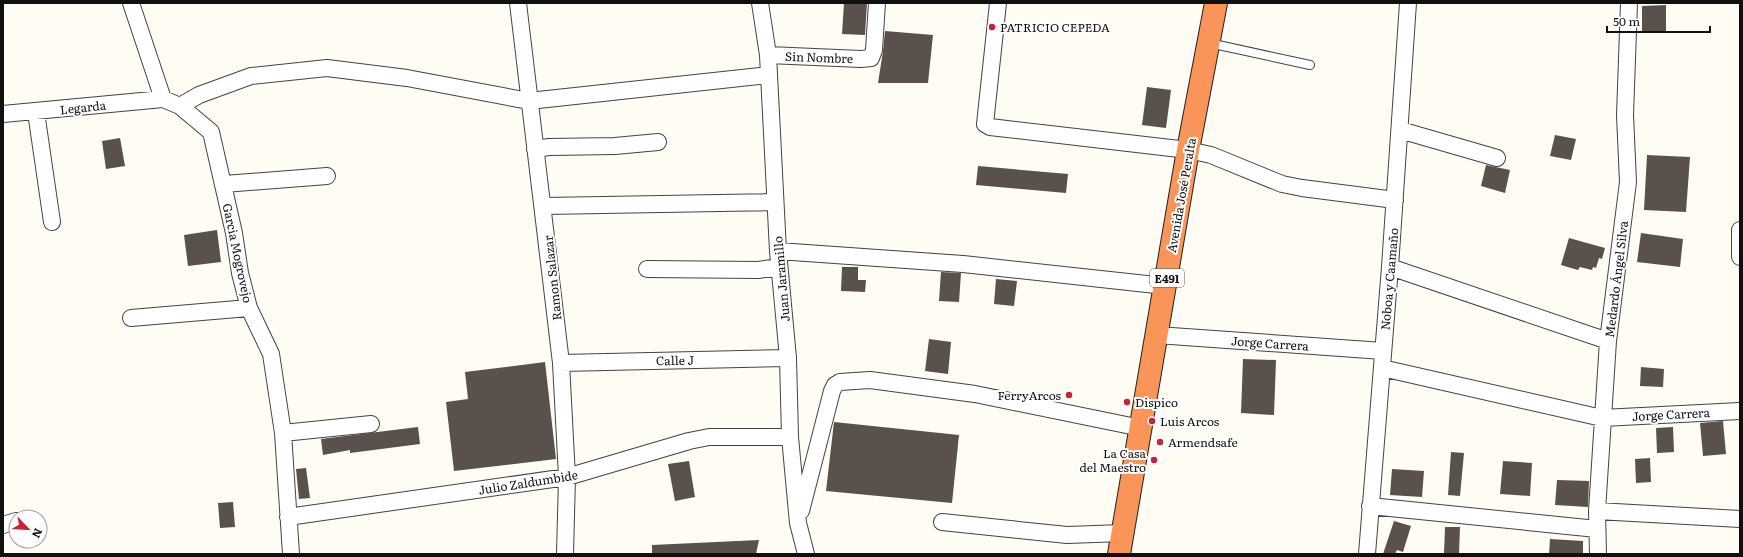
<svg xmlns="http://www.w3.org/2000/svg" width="1743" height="557" viewBox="0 0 1743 557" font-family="Literata,serif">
	<rect width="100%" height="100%" fill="#fffcf4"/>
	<path fill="#5a504c" d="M844,3H867L865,35L842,34Z
		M1666,5V33H1642V6Z
		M885,31L933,35L928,83H878L883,51Z
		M1147,87L1171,90L1166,128L1142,125Z
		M1555,135L1576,139L1571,160L1550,156Z
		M120,138L125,166L106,169L102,141Z
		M1647,155L1690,157L1686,212L1644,210Z
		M1486,165L1510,170L1505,193L1481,186Z
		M978,166L1068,174L1066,193L976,185Z
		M217,230L221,262L188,266L184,235Z
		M1641,233L1683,239L1680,267L1637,262Z
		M1569,238L1605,248L1602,259L1599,258L1596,268L1593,267L1592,270L1580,267L1578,270L1561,265Z
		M842,267H858V280H866L865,292L841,291Z
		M941,272L961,273L959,302L939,301Z
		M996,279L1017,281L1014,306L994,304Z
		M929,339L951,342L948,374L925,371Z
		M1243,359L1276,360L1274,415L1241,413Z
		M545,362L556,459L454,471L446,402L468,399L465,372Z
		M1641,367L1664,369L1663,387L1640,386Z
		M1723,421L1726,454L1703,456L1700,423Z
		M834,422L959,435L952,503L826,491Z
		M418,427L420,444L350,453V450L323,455L321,439Z
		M1673,427L1674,452L1657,453L1656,428Z
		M1451,452L1464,453L1460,496L1448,495Z
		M1650,458L1651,482L1636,483L1635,459Z
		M689,461L695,497L675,501L668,464Z
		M1503,461L1532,463L1530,496L1500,494Z
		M306,468L310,498L299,499L296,469Z
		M1392,469L1424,471L1422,497L1390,495Z
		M1557,480L1589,481L1588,507L1555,505Z
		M233,502L235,527L220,528L218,503Z
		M1394,521L1411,526L1403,552L1397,550L1395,554H1383Z
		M1445,527H1460L1459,554H1444Z
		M1550,539L1583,541V554H1549Z
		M759,540L756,554H652V545Z"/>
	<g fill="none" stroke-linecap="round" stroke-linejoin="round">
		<defs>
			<path id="lane" d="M1209,43L1310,65"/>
			<path id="street" d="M131,3L163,99
				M518,3L561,363L567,477L565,554
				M760,3L768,55L778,251L788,358L790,437L798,523L806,554
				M998,3L985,124L990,127L1188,150L1211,155L1282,184L1302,188L1395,200
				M768,55L861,59L871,58L874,50L877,3
				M180,106L199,95L251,76L327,68L407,78L529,101L768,75
				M36,112L52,222
				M3,114L163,99L180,106L211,132L234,233L240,273L249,308L271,354L283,433L291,554
				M1400,130L1497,158
				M535,149L549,147L615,146L658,142
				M224,184L327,176
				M544,206L775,202
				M1740,230V257
				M778,251L963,264L1165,286
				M1390,267L1608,341
				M647,269L758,270L779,267
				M131,318L249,308
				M1157,335L1383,351
				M561,363L788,358
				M1382,368L1602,418L1740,411
				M283,433L371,424
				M1370,506L1597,529
				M801,511L832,391L835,385L840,382L870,380L975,394L1141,428
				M1597,511L1740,519
				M288,517L567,477L689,441L709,437H790
				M942,522L1067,535L1123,533
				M3,525L16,521
				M1367,554L1390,267L1408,3
				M1598,554L1597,511L1608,341L1628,182L1625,115L1629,3"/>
			<path id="highway" d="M1119,554L1188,150L1216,3"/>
		</defs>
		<use href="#lane" stroke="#434343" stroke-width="10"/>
		<use href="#street" stroke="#434343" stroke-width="18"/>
		<use href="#highway" stroke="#212121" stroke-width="24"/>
		<use href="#lane" stroke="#fff" stroke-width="8"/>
		<use href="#street" stroke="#fff" stroke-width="16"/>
		<use href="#highway" stroke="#f99558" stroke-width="22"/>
	</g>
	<g fill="#c72237" stroke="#fff" stroke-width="1.5">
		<circle cx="992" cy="27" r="4"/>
		<circle cx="1069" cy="395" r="4"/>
		<circle cx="1127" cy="402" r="4"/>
		<circle cx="1152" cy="421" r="4"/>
		<circle cx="1160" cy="442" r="4"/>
		<circle cx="1154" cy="460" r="4"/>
	</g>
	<g text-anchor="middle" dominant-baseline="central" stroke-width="4" stroke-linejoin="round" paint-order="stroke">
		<rect fill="#fff" stroke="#585858" stroke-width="1" x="1150" y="269" width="34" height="18" rx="3"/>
		<g font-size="11" font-weight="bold" fill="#101010">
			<text x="1167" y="278">E491</text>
		</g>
		<g font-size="12" fill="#101010" stroke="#fff" text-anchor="start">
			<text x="1000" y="27">PATRICIO CEPEDA</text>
			<text x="1061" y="395" text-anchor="end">FerryArcos</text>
			<text x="1135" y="402">Dispico</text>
			<text x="1160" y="421">Luis Arcos</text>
			<text x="1168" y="442">Armendsafe</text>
			<text x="1146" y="453" text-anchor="end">La Casa<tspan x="1146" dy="14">del Maestro</tspan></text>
		</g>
		<g font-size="12" fill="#101010" stroke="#fff">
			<text transform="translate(819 57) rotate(2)">Sin Nombre</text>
			<text transform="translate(83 107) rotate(-6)">Legarda</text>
			<text transform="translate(1181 195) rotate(-80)">Avenida José Peralta</text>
			<text transform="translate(238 253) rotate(78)">Garcia Mogrovejo</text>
			<text transform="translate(552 278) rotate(-96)">Ramon Salazar</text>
			<text transform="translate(781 279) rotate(-95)">Juan Jaramillo</text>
			<text transform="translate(1389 279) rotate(-85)">Noboa y Caamaño</text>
			<text transform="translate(1616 279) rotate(-83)">Medardo Ángel Silva</text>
			<text transform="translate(1270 343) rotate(4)">Jorge Carrera</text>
			<text transform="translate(675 360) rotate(-1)">Calle J</text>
			<text transform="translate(1671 414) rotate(-3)">Jorge Carrera</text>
			<text transform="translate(528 482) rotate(-9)">Julio Zaldumbide</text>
		</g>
	</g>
	<rect width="1743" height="557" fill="none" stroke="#101010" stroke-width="8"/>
	<g transform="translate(28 529) rotate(115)"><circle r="19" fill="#ffffff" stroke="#9f9f9f"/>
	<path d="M0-3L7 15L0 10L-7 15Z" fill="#c72237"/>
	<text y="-6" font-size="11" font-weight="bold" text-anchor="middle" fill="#101010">N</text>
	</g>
	<path d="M1607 26v6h103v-6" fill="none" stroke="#101010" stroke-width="2"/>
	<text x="1613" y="26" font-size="12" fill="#101010" stroke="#ffffff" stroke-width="3" paint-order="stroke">50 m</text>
</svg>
